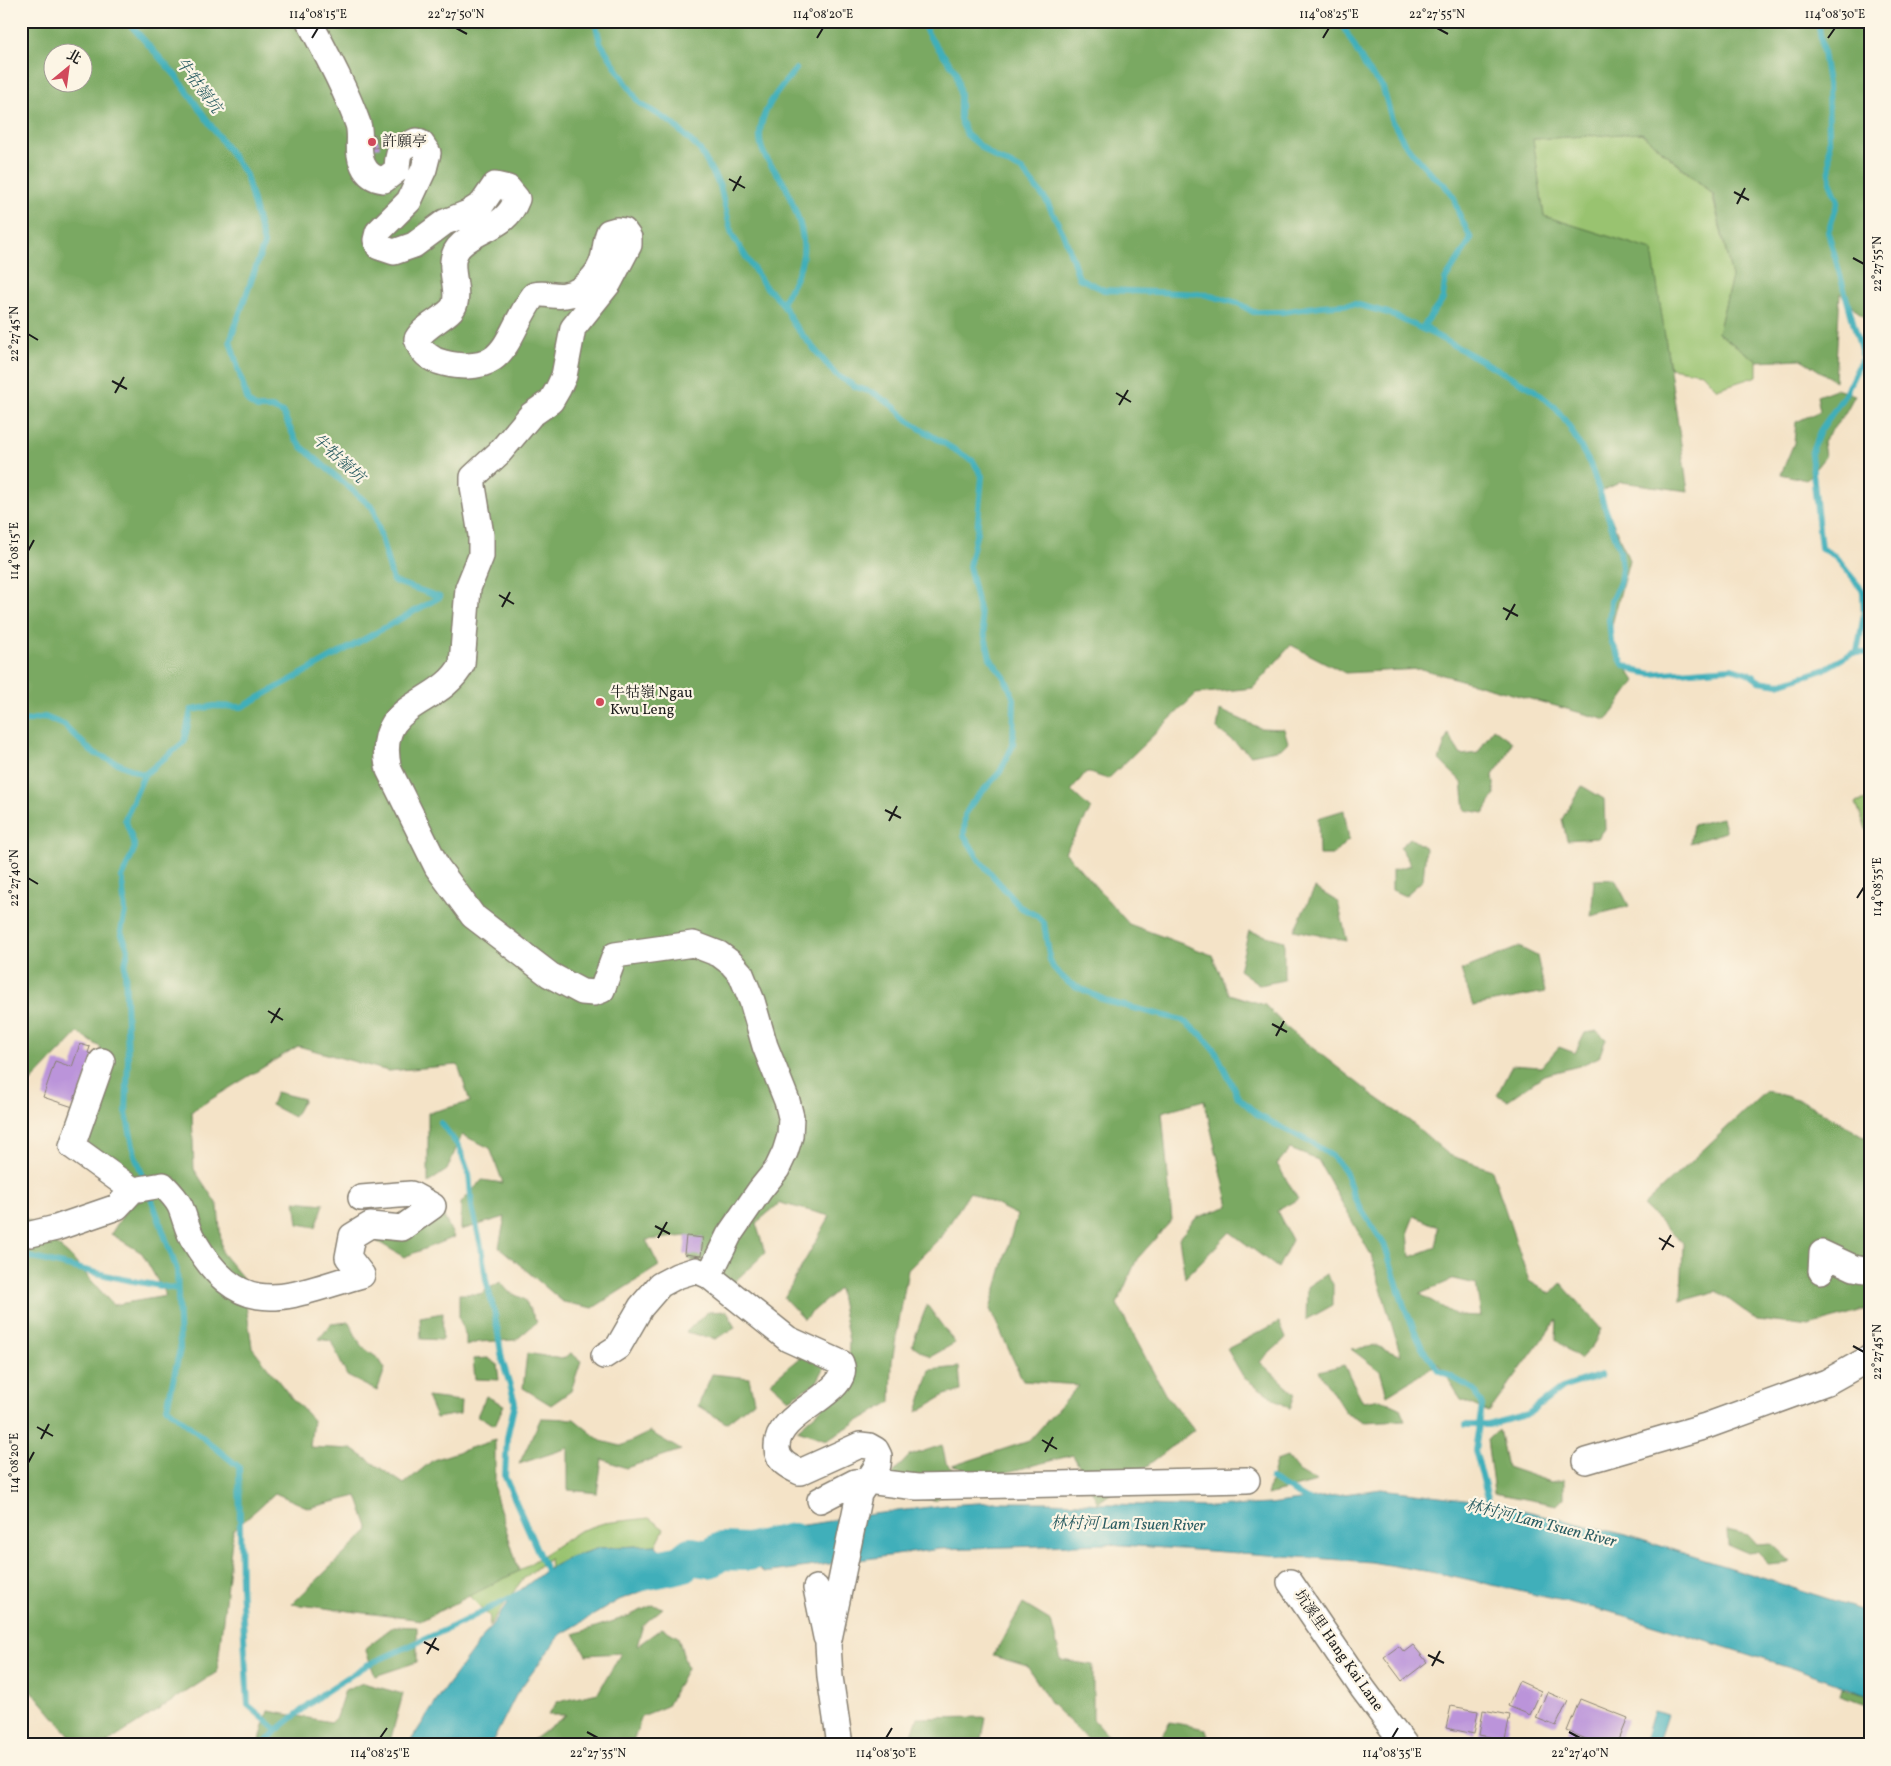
<svg xmlns="http://www.w3.org/2000/svg" width="1891" height="1766" viewBox="0 0 1891 1766" font-family="Vollkorn,'Noto Serif TC',serif">
	<rect width="100%" height="100%" fill="#fcf5e5"/>
	<filter id="ink" filterUnits="userSpaceOnUse"><feTurbulence type="fractalNoise" baseFrequency=".02" numOctaves="2"/><feDisplacementMap in="SourceGraphic" scale="10" xChannelSelector="R" yChannelSelector="G"/><feConvolveMatrix kernelMatrix="1 2 1 2 8 2 1 2 1" color-interpolation-filters="sRGB"/></filter>
	<filter id="wash" filterUnits="userSpaceOnUse"><feTurbulence type="fractalNoise" baseFrequency=".0096" numOctaves="4" result="noise"/><feDisplacementMap in="SourceGraphic" scale="20" xChannelSelector="R" yChannelSelector="G"/><feGaussianBlur stdDeviation="1.12" result="paint"/><feColorMatrix in="noise" values="0 0 0 0 0 0 0 0 0 0 0 0 0 0 0 0 0 1.4 0 .05"/><feComposite in="paint" operator="in"/></filter>
	<g filter="url(#wash)">
		<rect width="100%" height="100%" fill="#f4e3c7"/>
		<path fill="#99c370" stroke="#5a7046" d="M1641,133L1712,194L1732,277L1718,333L1757,361V376L1717,389L1702,373L1670,368L1651,250L1544,216L1533,139Z
			M1870,799V839L1856,803Z
			M649,1518L664,1529L656,1545L599,1548L568,1558L550,1568L549,1558L522,1580L489,1626L490,1617L468,1595L519,1571L579,1531L604,1523Z"/>
		<path fill="#7aa962" stroke="#4b623f" fill-rule="evenodd" d="M21,21H1870V316H1862L1840,293L1835,381L1801,359L1757,361L1718,333L1732,277L1713,194L1642,133L1533,139L1544,216L1652,250L1688,491L1621,482L1600,492L1629,560L1608,640L1635,681L1607,720L1421,669L1345,673L1291,645L1253,688L1196,694L1108,779L1086,772L1071,791L1091,809L1065,852L1129,924L1212,955L1229,994L1265,1005L1287,1028L1373,1095L1411,1122L1449,1155L1492,1170L1529,1281L1551,1294L1561,1283L1601,1329L1593,1345L1580,1359L1556,1340L1557,1319L1489,1412L1461,1400L1439,1363L1387,1395L1380,1371L1351,1349L1377,1346L1401,1356L1371,1255L1318,1160L1290,1149L1277,1164L1298,1199L1277,1211L1292,1240L1278,1268L1230,1232L1185,1278L1179,1238L1196,1218L1229,1206L1204,1100L1162,1112L1172,1220L1137,1259L1117,1304L1165,1394L1194,1430L1098,1503L1073,1455L992,1476L952,1466L1029,1441L1079,1385L1023,1381L990,1309L1017,1215L970,1192L940,1238L908,1270L892,1361L891,1402L826,1440L797,1430L847,1386L849,1341L839,1289L804,1319L784,1298L830,1216L780,1203L756,1223L765,1253L732,1284L689,1259L687,1236L646,1240L659,1266L593,1308L563,1302L499,1247L505,1217L461,1230V1203L482,1180L503,1183L490,1148L462,1135L447,1170L428,1183V1113L470,1102L458,1065L388,1071L298,1046L192,1111L194,1169L218,1206L222,1253L242,1277L252,1347L290,1396L313,1420L310,1447L352,1449L404,1484L433,1460L495,1440V1493L519,1571L422,1620L292,1604L369,1530L357,1496L309,1508L275,1493L233,1531L217,1672L104,1745H78L21,1678V1214L69,1255L113,1305L166,1296L142,1253L111,1234L128,1207L88,1144L107,1076L100,1047L78,1033L29,1084L21,1089ZM52,52H82V82H52ZM1414,1216L1438,1227L1436,1247L1410,1257L1408,1231ZM1454,1279L1476,1284L1481,1316L1456,1315L1420,1294Z
			M1836,389L1855,395L1844,415L1823,441L1825,457L1806,480L1781,474L1794,443L1796,422L1820,411L1817,396Z
			M1220,710L1260,728L1284,729L1288,742L1281,749L1251,755L1217,729Z
			M1493,728L1512,742L1506,757L1493,775L1495,794L1484,813L1465,810L1462,782L1439,760L1448,734L1461,755L1478,753Z
			M1582,786L1604,799L1605,829L1598,838L1567,840L1562,819Z
			M1344,810L1349,839L1333,855H1319L1318,818Z
			M1722,818L1726,832L1690,843L1693,825Z
			M1410,838L1426,848L1423,880L1405,896L1392,890V870L1411,865L1400,847Z
			M1615,879L1629,906L1591,916L1594,880Z
			M1315,888L1338,902L1347,941L1294,930Z
			M1249,931L1284,941V980L1260,985L1239,970Z
			M1519,947L1537,956L1545,992L1473,1006L1461,970Z
			M1597,1031L1606,1039L1599,1057L1579,1066L1544,1075L1508,1100L1497,1095L1512,1065L1541,1067L1559,1047L1575,1053L1585,1033Z
			M1766,1091L1801,1100L1870,1140V1198L1865,1201L1870,1250V1309L1810,1326L1757,1320L1717,1291L1681,1301L1683,1243L1643,1206Z
			M276,1092L304,1099L294,1117L271,1105Z
			M295,1201L324,1204L316,1227L298,1224Z
			M402,1212L443,1215L454,1237L404,1257L373,1239Z
			M1326,1274L1333,1284V1305L1306,1320L1307,1287Z
			M500,1282L509,1292L524,1299L537,1322L516,1340L478,1342L466,1346V1336L459,1318V1294H480Z
			M927,1305L955,1343L930,1357L912,1345Z
			M727,1311L735,1328L715,1339L686,1332L707,1312Z
			M443,1313L442,1340L421,1339L420,1317Z
			M349,1322L361,1346L379,1359L385,1369L377,1391L347,1376L331,1341L319,1339L331,1324Z
			M1279,1322L1286,1338L1260,1362L1295,1394L1290,1409L1244,1378L1227,1349Z
			M834,1349L817,1382L789,1399L770,1382L804,1354Z
			M527,1353L562,1359L571,1353L581,1361L571,1391L551,1405L523,1388Z
			M488,1358L497,1364L499,1380L475,1379L473,1359Z
			M1344,1365L1363,1402L1380,1399L1400,1408L1405,1420L1364,1422L1345,1412L1319,1371Z
			M959,1367L961,1391L945,1395L917,1412L930,1370Z
			M712,1374L749,1378L754,1401L726,1423L698,1406Z
			M486,1396L504,1405L495,1425L477,1416Z
			M427,1397L461,1401L460,1414L436,1418Z
			M541,1418L574,1419L601,1441L621,1446L650,1432L681,1450L626,1468L602,1459L597,1493L568,1490V1448L519,1464Z
			M1499,1429L1507,1467L1551,1482L1564,1480V1498L1557,1505L1494,1493L1487,1440Z
			M942,1445L946,1463L960,1477L936,1500L874,1494L909,1456Z
			M1287,1457L1298,1471L1317,1482L1267,1495L1276,1461Z
			M1727,1530L1748,1535L1757,1545L1772,1544L1791,1562L1768,1564L1757,1553L1749,1554L1728,1545Z
			M1023,1604L1051,1621L1061,1660L1093,1665V1719L1116,1745H1094L1051,1704L1027,1666L993,1656Z
			M653,1605L663,1608L643,1625L637,1646L662,1628L678,1637L687,1668L667,1706L642,1716L632,1745H526L566,1715H548L557,1702L598,1693L621,1653L586,1655L574,1634L626,1617Z
			M394,1626L417,1627V1662L375,1676L365,1648Z
			M363,1683L403,1694L389,1745H263L260,1740L268,1711L331,1722L336,1717L345,1690Z
			M1842,1688L1870,1696V1706L1840,1696Z
			M986,1717L981,1745H908L918,1718Z
			M1170,1722L1206,1729L1210,1745H1156Z"/>
		<path fill="#3fafba" stroke="#2e666b" d="M1381,1489L1489,1502L1626,1535L1870,1612V1696L1792,1668L1615,1613L1453,1576L1371,1562L1107,1544L940,1549L763,1573L743,1552L749,1534L873,1514L946,1505L994,1502H1046L1211,1507L1270,1504Z
			M656,1545L670,1567L656,1586L619,1600L560,1635L517,1693L491,1745H408L445,1688L514,1595L546,1570L568,1558L599,1548Z
			M1653,1711L1668,1715L1658,1745H1643Z"/>
		<g fill="none" stroke-linecap="round" stroke-linejoin="round">
			<path stroke="#3fafba" stroke-width="6" d="M127,21L176,76L246,175L264,244L230,341L248,402L257,408H272L283,413L295,439L302,447L373,508L393,581L440,597L242,707L214,706L191,710L184,742L144,775L125,819L135,847L122,878L125,911L121,932L128,949L125,967L128,1059L126,1113L135,1155L145,1182
				M595,21L600,42L639,103L672,123L700,150L720,186L732,235L764,285L782,303L795,326L835,374L856,387L874,393L893,406L911,423L973,461L982,476L977,532L969,566L990,658L1005,678L1014,699L1013,745L1000,772L972,803L965,815L964,835L980,861L1020,907L1037,916L1044,923L1050,961L1054,969L1069,983L1109,1002L1182,1020L1202,1035L1216,1052L1238,1097L1259,1116L1312,1143L1332,1156L1345,1171L1355,1199L1385,1246L1404,1306L1422,1348L1439,1370L1475,1390L1482,1406L1475,1450L1491,1509
				M921,21L931,39L956,71L960,94V119L967,135L994,157L1022,170L1046,200L1064,235L1079,278L1104,290L1203,294L1238,303L1253,312H1282L1321,306L1355,304L1388,313L1435,335L1533,389L1555,407L1569,426L1590,464L1620,551L1622,568L1620,582L1611,601L1609,620L1611,641L1623,664L1636,671L1652,674L1732,668L1748,673L1759,681L1779,684L1823,670L1852,653H1870
				M1340,21L1367,69L1383,88L1392,120L1405,144L1432,175L1444,184L1454,198L1459,214L1471,239L1445,280L1443,299L1424,325L1432,332
				M1818,21L1828,84L1830,182L1838,201L1828,232L1863,357L1844,396L1820,431L1811,454L1821,548L1835,556L1863,591L1864,614L1857,652
				M782,303C803,269 811,249 795,210C792,202 789,193 785,185C776,169 759,156 760,135C760,110 781,87 796,69
				M21,725L25,721L45,717L64,725L92,752L144,775
				M441,1123L459,1147L469,1174L472,1207L481,1246L486,1280L495,1315L502,1359L515,1402L507,1438L505,1477L546,1570L551,1574
				M149,1192L177,1270L180,1349L167,1408L239,1467L241,1585L248,1705L277,1730L322,1694L367,1665L454,1626L520,1593
				M21,1255L122,1279L177,1289
				M1466,1425H1488L1528,1414L1562,1388L1601,1375
				M1271,1479L1314,1503
				M263,1745L277,1730"/>
			<path stroke="#3fafba" stroke-width="38" d="M619,1577L681,1564L691,1556L709,1559L721,1551L748,1552L793,1542"/>
		</g>
		<g id="blocks">
			<path fill="#bb94da" d="M376,134L380,147L368,149L365,137Z
				M80,1044L90,1047L88,1053L94,1055L76,1108L43,1097L55,1061L72,1067Z
				M686,1236L703,1238L701,1256L684,1254Z
				M1413,1645L1427,1662L1402,1681L1384,1657L1399,1646L1404,1652Z
				M1519,1681L1541,1691L1530,1715L1508,1706Z
				M1547,1692L1568,1701L1556,1726L1536,1718Z
				M1580,1699L1628,1718L1617,1745H1600L1567,1731Z
				M1451,1706L1478,1711L1474,1734L1446,1728Z
				M1483,1710L1510,1715L1505,1740L1479,1735Z"/>
		</g>
	</g>
	<g filter="url(#ink)">
		<use href="#blocks" fill-opacity="0" stroke="#888072" stroke-width="1"/>
		<g fill="none" stroke-linecap="round" stroke-linejoin="round">
			<defs>
				<path id="minor" d="M309,21C327,55 345,88 358,124C362,137 356,151 363,165C367,174 374,179 384,180L397,170C398,152 398,148 416,141L421,143L428,153L424,169L409,201L378,232L376,240L379,247L394,252L414,245L445,222L468,213L482,204L495,185L508,188L517,199C506,228 483,226 462,244C443,260 460,285 455,303C452,316 426,323 417,339C421,353 431,360 444,363C509,378 505,334 534,295C545,292 554,297 565,295C582,293 599,275 603,259C606,249 605,241 609,232L616,230L624,231L629,238V245L609,283L573,328L564,376L558,389L551,401L531,415L499,453L473,477V486L481,535V556L468,588L462,664C440,708 372,700 389,770L437,867L473,916L550,975L582,992L594,993L602,990L615,955L693,944L719,954L731,963L741,974L752,1001L765,1046L787,1101L791,1117L790,1136L785,1152L777,1169L760,1190L729,1235L709,1276
					M102,1061L72,1146L133,1190
					M31,1234L56,1228L117,1207L133,1190L163,1185C169,1191 176,1198 180,1206C185,1217 187,1231 194,1241C243,1324 287,1296 362,1275L348,1257L352,1236L370,1225L402,1228L433,1206L411,1194L361,1198
					M1821,1271L1822,1253L1854,1268L1870,1271
					M604,1356L618,1347L641,1307L660,1285L677,1276L696,1270L709,1276L788,1339L841,1363C854,1394 775,1411 777,1448C777,1461 789,1467 800,1472L860,1445L869,1446L876,1450L879,1456L878,1465L859,1494L828,1644L830,1677L840,1745
					M1586,1461L1706,1426L1827,1382L1870,1358
					M820,1500L855,1482L867,1481L917,1487L1247,1480
					M1290,1582L1363,1689L1405,1745
					M816,1588L826,1637"/>
			</defs>
			<use href="#minor" stroke="#888072" stroke-width="28"/>
			<use href="#minor" stroke="#fff" stroke-width="25"/>
		</g>
	</g>
	<path fill="none" stroke="#1c1c1c" stroke-width="2" d="M456,28L467,34M1437,28L1448,34M312,38L318,28M817,38L823,28M1323,38L1329,28M1828,38L1835,28M729,179L745,188M733,191L741,176M1734,192L1749,200M1737,204L1745,188M1853,258L1864,264M28,334L38,340M112,381L127,389M115,393L124,377M1116,393L1131,402M1119,405L1128,390M28,551L34,540M499,595L514,604M502,607L510,592M1503,608L1518,616M1506,620L1515,604M885,810L901,818M889,821L897,806M28,878L38,884M1857,898L1864,887M268,1011L283,1020M271,1023L280,1008M1272,1024L1287,1032M1276,1036L1284,1021M655,1226L670,1234M658,1238L667,1222M1659,1238L1674,1247M1662,1250L1671,1235M1853,1346L1864,1352M37,1427L53,1436M41,1439L49,1424M1042,1440L1057,1449M1045,1452L1053,1437M28,1463L34,1452M424,1642L439,1650M427,1654L436,1638M1428,1655L1444,1663M1432,1666L1440,1651M587,1732L598,1738M1569,1732L1580,1738M380,1738L387,1728M886,1738L892,1728M1392,1738L1398,1728"/>
	<g fill="#d1495b" stroke="#fcf5e5" stroke-width="2">
		<circle cx="372" cy="142" r="5"/>
		<circle cx="600" cy="702" r="5"/>
	</g>
	<g text-anchor="middle" dominant-baseline="central" stroke-width="4.5" stroke-linejoin="round" paint-order="stroke">
		<g font-size="15" fill="#1c1c1c" stroke="#fcf5e5" text-anchor="start">
			<text x="382" y="142">許願亭</text>
			<text x="610" y="693">牛牯嶺 Ngau<tspan x="610" dy="17">Kwu Leng</tspan></text>
		</g>
		<g font-size="15" fill="#1c1c1c" stroke="#fcf5e5">
			<text transform="translate(1338 1651) rotate(55)">坑溪里 Hang Kai Lane</text>
		</g>
		<g font-size="16" font-style="italic" fill="#2c5e63" stroke="#fcf5e5">
			<text transform="translate(198 86) rotate(53)">牛牯嶺坑</text>
			<text transform="translate(338 459) rotate(42)">牛牯嶺坑</text>
			<text transform="translate(1541 1524) rotate(14)">林村河 Lam Tsuen River</text>
			<text transform="translate(1128 1525) rotate(1)">林村河 Lam Tsuen River</text>
		</g>
	</g>
	<rect width="1891" height="1766" fill="none" stroke="#fcf5e5" stroke-width="55"/>
	<g transform="translate(68 68) rotate(29)"><circle r="24" fill="#fcf5e5" stroke="#a29e95"/>
	<path d="M0-4L9 19L0 12L-9 19Z" fill="#d1495b"/>
	<text y="-8" font-size="14" font-weight="bold" text-anchor="middle" fill="#1c1c1c">北</text>
	</g>
	<rect x="28" y="28" width="1836" height="1710" fill="none" stroke="#1c1c1c" stroke-width="2"/>
	<g font-size="12" text-anchor="middle" fill="#1c1c1c">
		<text x="318" y="18">114°08'15"E</text>
		<text x="456" y="18">22°27'50"N</text>
		<text x="823" y="18">114°08'20"E</text>
		<text x="1329" y="18">114°08'25"E</text>
		<text x="1437" y="18">22°27'55"N</text>
		<text x="1835" y="18">114°08'30"E</text>
		<text transform="translate(1877 264) rotate(-90)" y="4">22°27'55"N</text>
		<text transform="translate(14 334) rotate(-90)" y="4">22°27'45"N</text>
		<text transform="translate(14 551) rotate(-90)" y="4">114°08'15"E</text>
		<text transform="translate(14 878) rotate(-90)" y="4">22°27'40"N</text>
		<text transform="translate(1877 887) rotate(-90)" y="4">114°08'35"E</text>
		<text transform="translate(1877 1352) rotate(-90)" y="4">22°27'45"N</text>
		<text transform="translate(14 1463) rotate(-90)" y="4">114°08'20"E</text>
		<text x="380" y="1757">114°08'25"E</text>
		<text x="598" y="1757">22°27'35"N</text>
		<text x="886" y="1757">114°08'30"E</text>
		<text x="1392" y="1757">114°08'35"E</text>
		<text x="1580" y="1757">22°27'40"N</text>
	</g>
</svg>
